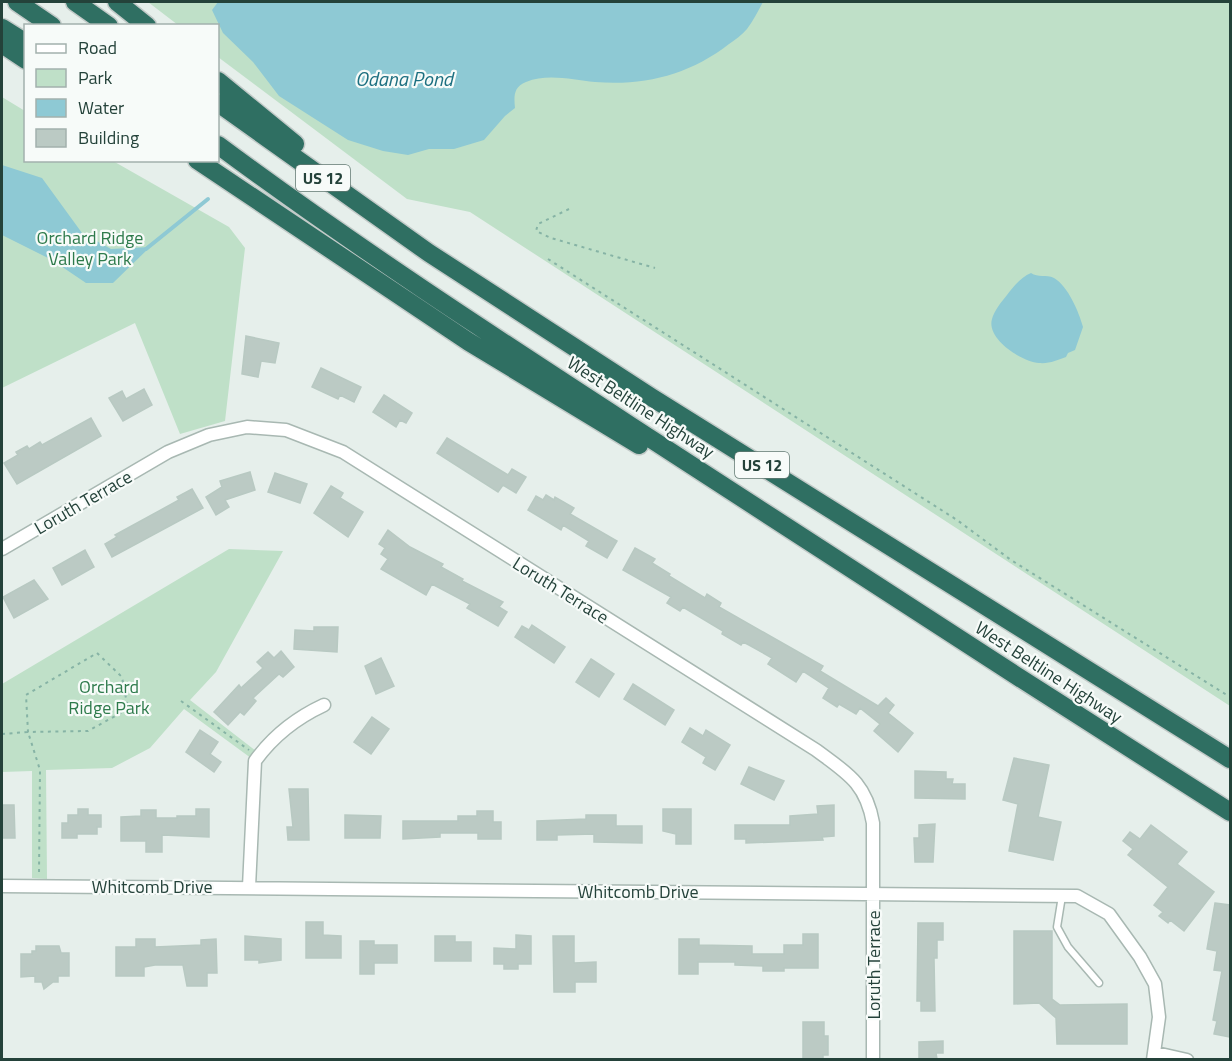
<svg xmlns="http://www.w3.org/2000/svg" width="1232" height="1061" viewBox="0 0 1232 1061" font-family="'Titillium Web',sans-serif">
	<rect width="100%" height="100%" fill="#e6efeb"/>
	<path fill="#bfe0c8" d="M148,2H1230V706L470,212L407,199L218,57V26L178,25Z
		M2,97L25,111L26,160L113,161L229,227L245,248L225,421L180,434L135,323L2,388Z
		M229,549L283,551L216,672L190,700L260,754L255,761L184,709L150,748L112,768L46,770L47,879L32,878V771L2,772V684Z"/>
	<path fill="#8ec9d4" d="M218,2H763C758,11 753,21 747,29C742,35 735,40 729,44C689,75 645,86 595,82C573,80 548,73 526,82C513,87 514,97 515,108L505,116L484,140L454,149H429L408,155L383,151L348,140L279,96L253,62L223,33L212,10Z
		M2,165L42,178L82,233L111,249L150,247L113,283H86L52,260L2,235Z
		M1031,273C1038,278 1046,274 1054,278C1068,286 1079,312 1083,327L1075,350L1068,353L1066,357C1058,360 1049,364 1039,363C1022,362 986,339 992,319C994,311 1002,301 1007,295C1014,286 1021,277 1031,273Z"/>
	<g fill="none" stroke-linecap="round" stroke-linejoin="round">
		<path stroke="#8ec9d4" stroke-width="4" d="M146,249L208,199"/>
	</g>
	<path fill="#bbcac4" stroke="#b8c9c2" stroke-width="1.5" d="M246,336L279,343L275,363L261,361L258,377L242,374Z
		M321,368L361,387L354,402L340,395L338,399L312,387Z
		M144,389L152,405L123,421L109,398L122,391L126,399Z
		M384,395L412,413L406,423L400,420L396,427L373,412Z
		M91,418L101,436L17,484L4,463L18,455L16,452L27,446L29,449L40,442L42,445Z
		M447,438L508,475L512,469L526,477L516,493L503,485L498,492L437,453Z
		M250,472L255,490L225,500L229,507L216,515L206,497L222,487L220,481Z
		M275,473L307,484L300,503L268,492Z
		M331,486L343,493L340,498L363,512L348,537L314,513Z
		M192,489L203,508L112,557L105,544L117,537L115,535L179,500L177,497Z
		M546,495L554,500L555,497L574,508L570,514L617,541L607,558L586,546L589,541L563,525L561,530L528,510L536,496L543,500Z
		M388,530L410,547L443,564L441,567L463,579L462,581L503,602L499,607L507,612L498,626L467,608L470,604L432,584L426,595L381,569L388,559L381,554L385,548L379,544Z
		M635,548L655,559L652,563L670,574L669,576L705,598L707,594L721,603L719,607L823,666L820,671L878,706L886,698L894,705L888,713L913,733L898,752L874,731L880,724L860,708L856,714L839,704L837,707L823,698L829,688L803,671L796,682L768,664L772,658L749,645L743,642L741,645L722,634L723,631L683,607L680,611L667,603L671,597L623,570Z
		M85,550L94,567L62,585L53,568Z
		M34,580L48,599L14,618L3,597Z
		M532,625L565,647L554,663L515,637L522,626L529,630Z
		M314,627H338L337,652L294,649L295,630L314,631Z
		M281,651L294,667L283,677L279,674L253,698L256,701L244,715L240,712L228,725L214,712L239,685L241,688L263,668L257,662L268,652L274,658Z
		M381,658L394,686L376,694L365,666Z
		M591,659L614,674L599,697L576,682Z
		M633,684L674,710L665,725L624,699Z
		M372,717L389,729L371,754L354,742Z
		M690,728L703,736L706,730L730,745L715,770L703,763L706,757L682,742Z
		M200,730L218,742L210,754L221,762L214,772L186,752Z
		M1014,758L1049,765L1038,817L1061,822L1053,860L1009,851L1018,804L1003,800Z
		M749,767L784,781L774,800L741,784Z
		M915,771L946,772V779H953L952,784H965V799L915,798Z
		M289,789H308L309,840H288L287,827H293Z
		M2,805H14L15,838H2Z
		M834,805V836L822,837L823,840L746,843V839H735V825H790V816L818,814L817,806Z
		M78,809H88V815H101V827H97V834H77V838H62V823H68V815H78Z
		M196,809H209V837L162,835V852H146V841H121V817L141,816V810H156V818H177V816H196Z
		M663,809H691V844H676V834L663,831Z
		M477,811H493V822H501V839H478V833H440V837L403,839V821H458V816H477Z
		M345,815L381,816L380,838H345Z
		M586,815H616V826H642V843L594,842V834L557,835V840H537V821L586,819Z
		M935,824L933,862H915L914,838H919V825Z
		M1151,825L1187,852L1177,864L1214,892L1184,931L1170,920L1168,923L1159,916L1163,912L1154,905L1168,887L1128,855L1133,849L1123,841L1130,832L1140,839Z
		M1215,903L1230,905V1037L1214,1034L1217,1021L1213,1020L1222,971L1214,970L1217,951L1207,949Z
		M306,922H323V935L341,936V958H306Z
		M918,923H943V940H937V958H934L935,1011H921V1001H917Z
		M1014,931H1052V999L1060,1005L1127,1004V1044H1057L1056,1018L1039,1003L1014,1004Z
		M803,934H818V968H784V971H763V966L735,965V962H698V974H679V939H699V945L752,946V954H784V945H803Z
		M516,935L531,936V964H518V969H504V964H494V948L516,949Z
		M245,936L281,939V960L259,963V960H245Z
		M435,936H455V942H471V961H435Z
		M553,936H574V963L596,962V982H575V992H554Z
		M136,939H155V947L201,945V940L216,939L217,973H207V986H187L183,965H155L144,967V976H116V947H136Z
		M360,941H374V945H397V963H374V974H360Z
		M36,946H59L61,953H69V976H58V982H53L44,989L42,982H35V976L21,977V954H32V951H36Z
		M803,1022H824V1036H828V1055H823V1059H803Z
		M943,1041V1053H936L937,1059H919V1042Z"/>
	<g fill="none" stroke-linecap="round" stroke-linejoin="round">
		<defs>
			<path id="lane" d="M1062,896L1057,927L1068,947L1099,983"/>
			<path id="street" d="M2,549L168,452L209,435L247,427L286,430L343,452L816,750C847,773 866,783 873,823V1060
				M2,886L1077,896L1109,914L1140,957L1155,984L1159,1017L1153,1060
				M249,887L255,761C273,736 296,718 324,705
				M1156,1053L1187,1060"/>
			<path id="highway" d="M17,2L52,26
				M75,2L109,26
				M117,2L147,26
				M2,28L26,43
				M2,44L26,60
				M218,81L295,144
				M218,103L429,253L651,397L1230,759
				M218,145C358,249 505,344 651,439C844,565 1036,689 1230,812
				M197,160L469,342L639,445"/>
		</defs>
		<use href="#lane" stroke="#a8b8b2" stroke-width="9"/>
		<use href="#street" stroke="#a8b8b2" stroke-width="15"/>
		<use href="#highway" stroke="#c2cac8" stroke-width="21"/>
		<path stroke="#86b3a5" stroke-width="2" stroke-dasharray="3 4.5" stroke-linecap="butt" d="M569,209L538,224L536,231L551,238L655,268
			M548,259L957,520L1011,560L1230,697
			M97,653L122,677L128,709L88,731L28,732L26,695Z
			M181,701L249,750
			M2,734L28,732L40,770L39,874"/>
		<use href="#lane" stroke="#fff" stroke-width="6"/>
		<use href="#street" stroke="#fff" stroke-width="12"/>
		<use href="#highway" stroke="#2f6f62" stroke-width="18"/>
	</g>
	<g text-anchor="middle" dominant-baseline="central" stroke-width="4.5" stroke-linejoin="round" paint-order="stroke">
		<g fill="#f7fbf9" stroke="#637a73" stroke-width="1.5">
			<rect x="296" y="165" width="54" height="26" rx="4.5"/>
			<rect x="735" y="452" width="54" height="26" rx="4.5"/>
		</g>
		<g font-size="16" font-weight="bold" fill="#24423a">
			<text x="323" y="178">US 12</text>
			<text x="762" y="465">US 12</text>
		</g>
		<g font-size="18" fill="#2d7a4b" stroke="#f7fbf9">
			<text x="90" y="237">Orchard Ridge<tspan x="90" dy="21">Valley Park</tspan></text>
			<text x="109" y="686">Orchard<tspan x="109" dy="21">Ridge Park</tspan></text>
		</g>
		<g font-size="18" fill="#24423a" stroke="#f7fbf9">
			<text transform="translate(641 407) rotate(33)">West Beltline Highway</text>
			<text transform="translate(83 502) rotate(-30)">Loruth Terrace</text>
			<text transform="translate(561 590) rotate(32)">Loruth Terrace</text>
			<text transform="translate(1049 672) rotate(33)">West Beltline Highway</text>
			<text x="152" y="886">Whitcomb Drive</text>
			<text x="638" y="891">Whitcomb Drive</text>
			<text transform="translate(873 965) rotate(-90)">Loruth Terrace</text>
		</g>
		<g font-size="20" font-style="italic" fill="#1c6f80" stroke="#f7fbf9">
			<text x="404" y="78">Odana Pond</text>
		</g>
	</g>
	<rect width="1232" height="1061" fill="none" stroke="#24423a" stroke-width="6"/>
	<rect x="24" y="24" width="195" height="138" fill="#f7fbf9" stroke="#a3b1ad" stroke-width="1.5"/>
	<rect x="36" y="44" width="30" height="9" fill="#ffffff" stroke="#a3b1ad" stroke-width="1.5"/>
	<text x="78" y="54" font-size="18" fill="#24423a">Road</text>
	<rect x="36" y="69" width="30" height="18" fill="#bfe0c8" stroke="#a3b1ad" stroke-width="1.5"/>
	<text x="78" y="84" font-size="18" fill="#24423a">Park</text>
	<rect x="36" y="99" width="30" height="18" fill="#8ec9d4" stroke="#a3b1ad" stroke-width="1.5"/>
	<text x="78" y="114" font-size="18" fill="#24423a">Water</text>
	<rect x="36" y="129" width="30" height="18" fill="#bbcac4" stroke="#a3b1ad" stroke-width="1.5"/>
	<text x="78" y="144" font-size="18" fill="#24423a">Building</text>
</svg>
